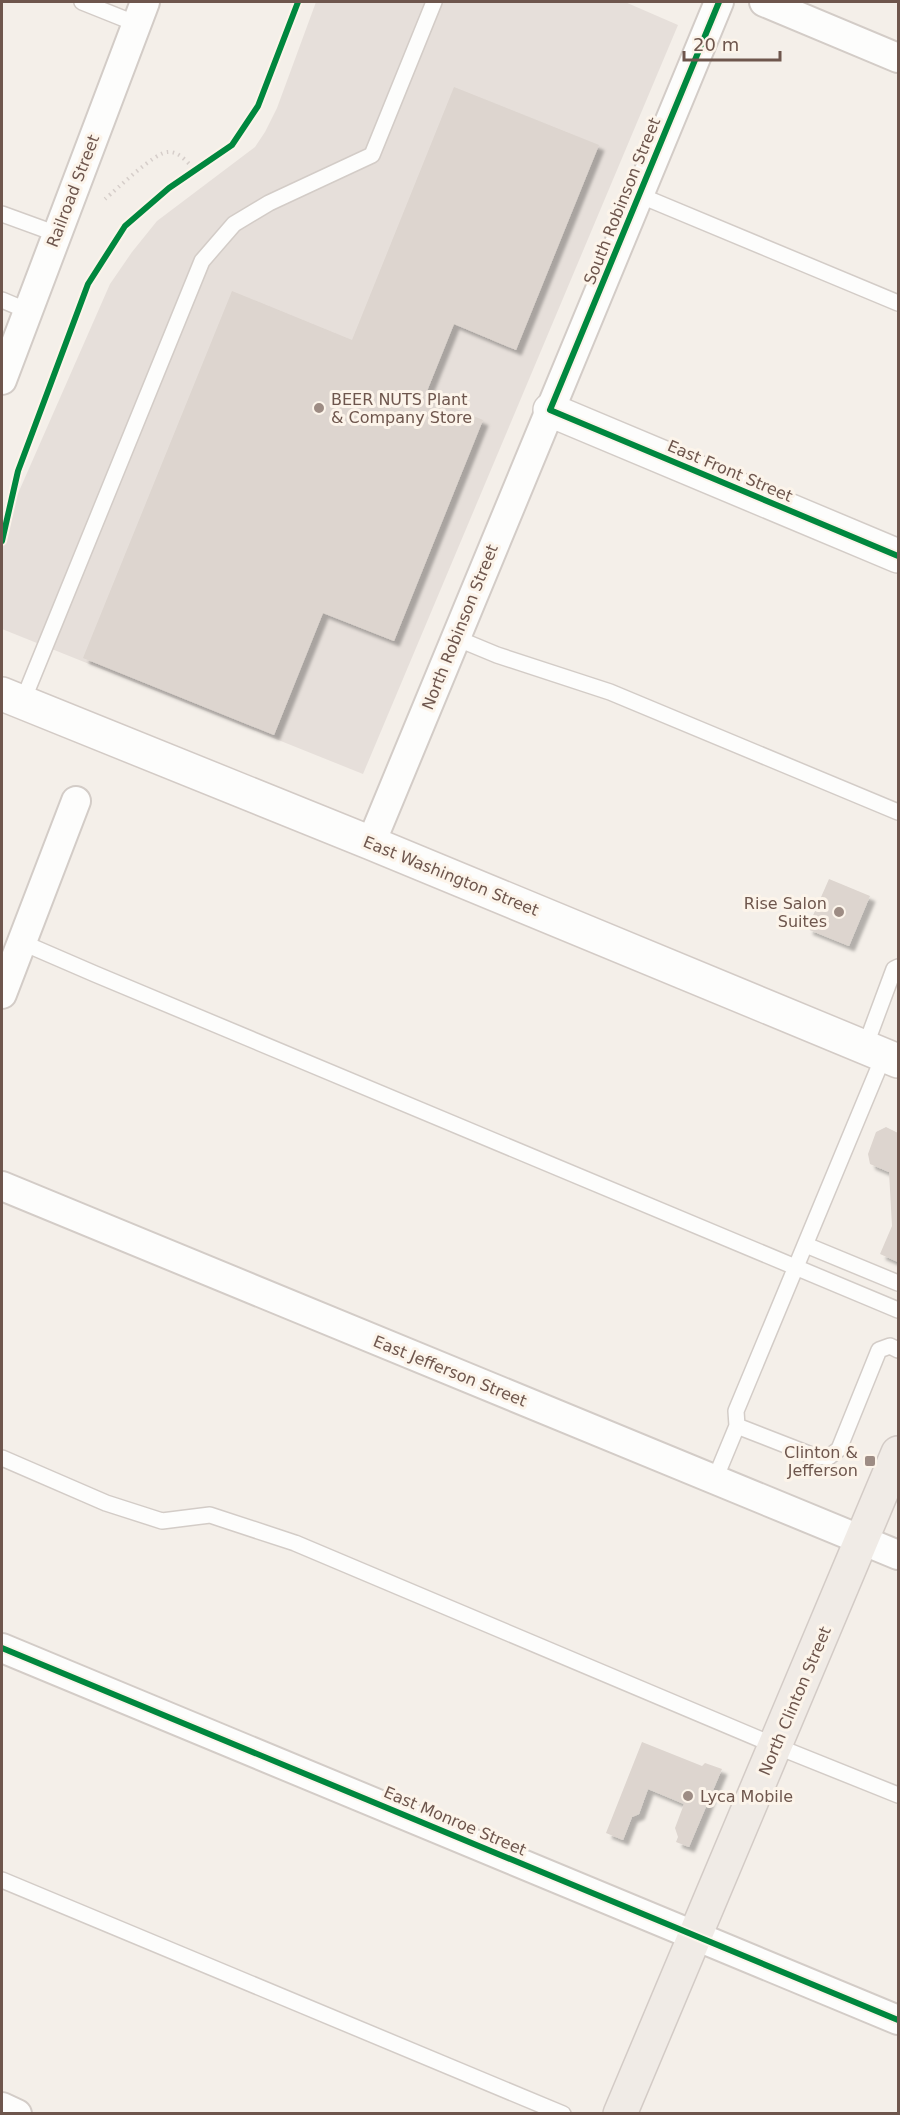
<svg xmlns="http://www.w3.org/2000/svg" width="900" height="2115" viewBox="0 0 900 2115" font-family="'DejaVu Sans',sans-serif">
	<defs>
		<filter id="shadow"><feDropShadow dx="5.5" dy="5.5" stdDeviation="1.5" flood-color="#0004"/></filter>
	</defs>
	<rect width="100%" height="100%" fill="#f4efe9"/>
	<path fill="#e6dfda" d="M316,2H625L678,25L363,774L2,629V530L110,284L132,252L157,221L255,147L265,132L277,108Z"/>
	<path fill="#ddd5cf" filter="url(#shadow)" d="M454,87L599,145L516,350L454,324L425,396L483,420L394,641L323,613L274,735L83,658L232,291L352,340Z
		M829,879L870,896L849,946L807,929Z
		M886,1127L898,1133V1262L880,1254L892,1226L889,1172L870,1164L868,1154L876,1132Z
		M642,1742L702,1766L705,1763L722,1769L689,1847L676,1842L678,1837L675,1828L684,1804L648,1789L639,1814L632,1817L623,1840L606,1833Z"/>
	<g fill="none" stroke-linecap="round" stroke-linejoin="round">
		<defs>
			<path id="service" d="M82,2L137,24
				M639,195L898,303
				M2,214L57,234
				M2,300L28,311
				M456,638L497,655L610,692L898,812
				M22,703L202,261L234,224L269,203L372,155L434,2
				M21,942L95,974L898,1310
				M865,1047L894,969L898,967
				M806,1245L898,1283
				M737,1426L736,1411L884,1055
				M2,1458L106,1503L162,1521L210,1515L295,1543L776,1746L898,1795
				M715,1479L737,1426L814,1456L829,1457L839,1449L879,1350L890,1346L898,1350
				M2,1880L563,2114"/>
			<path id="minor" d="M764,2L898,58
				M2,380L145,2
				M371,843L719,2
				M2,994L76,801
				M2,1186L898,1555
				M2,1648L898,2020
				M2,2107L17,2114"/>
			<path id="tertiary" d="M550,410L898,556"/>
			<path id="secondary" d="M2,694L371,843L898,1061"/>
			<path id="primary" d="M620,2114L898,1453"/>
		</defs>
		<use href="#service" stroke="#d3ccc7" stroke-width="18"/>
		<use href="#minor" stroke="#d3ccc7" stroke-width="32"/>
		<use href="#tertiary" stroke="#d3ccc7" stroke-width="36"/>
		<use href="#secondary" stroke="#d3cbc6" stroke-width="36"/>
		<use href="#primary" stroke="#d3cbc6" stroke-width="36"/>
		<path stroke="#d6ceca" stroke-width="4" stroke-dasharray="1.5 4.5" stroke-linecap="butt" d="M105,199C117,189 155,152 168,152C179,151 188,163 195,170"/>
		<use href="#service" stroke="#fdfdfc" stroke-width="15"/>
		<use href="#minor" stroke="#fdfdfc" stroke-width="28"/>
		<use href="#tertiary" stroke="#fdfdfc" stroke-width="33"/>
		<use href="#secondary" stroke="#fdfdfc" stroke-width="33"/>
		<use href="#primary" stroke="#f0ebe6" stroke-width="33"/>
		<defs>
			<path id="cycleway" d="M719,2L550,410L898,556
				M2,541L18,471L88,284L125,226L169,188L232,145L258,106L298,2
				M2,1648L898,2020"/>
		</defs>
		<use href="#cycleway" stroke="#fcf4ea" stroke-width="10"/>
		<use href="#cycleway" stroke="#00873e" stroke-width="6"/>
	</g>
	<g fill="#9d8c84" stroke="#fcf4ea" stroke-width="2">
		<circle cx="319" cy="408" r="6"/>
		<circle cx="839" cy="912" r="6"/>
		<rect x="864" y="1455" width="12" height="12" rx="3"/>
		<circle cx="688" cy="1796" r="6"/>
	</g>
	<g text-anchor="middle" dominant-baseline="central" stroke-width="6" stroke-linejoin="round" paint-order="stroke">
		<g font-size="16" fill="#6e564d" stroke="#fcf4ea">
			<text transform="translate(73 191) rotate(-69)">Railroad Street</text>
			<text transform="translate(622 201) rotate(-68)">South Robinson Street</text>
			<text transform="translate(730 471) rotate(23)">East Front Street</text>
			<text transform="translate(460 627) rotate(-68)">North Robinson Street</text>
			<text transform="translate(451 876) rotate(22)">East Washington Street</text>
			<text transform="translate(450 1371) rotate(22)">East Jefferson Street</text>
			<text transform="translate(795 1701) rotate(-67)">North Clinton Street</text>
			<text transform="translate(455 1821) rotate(23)">East Monroe Street</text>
		</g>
		<g font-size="16" fill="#6e564d" stroke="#fcf4ea" text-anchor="start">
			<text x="331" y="399">BEER NUTS Plant<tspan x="331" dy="18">&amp; Company Store</tspan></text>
			<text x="827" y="903" text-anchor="end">Rise Salon<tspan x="827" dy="18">Suites</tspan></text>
			<text x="858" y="1452" text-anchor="end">Clinton &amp;<tspan x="858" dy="18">Jefferson</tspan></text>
			<text x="700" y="1796">Lyca Mobile</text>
		</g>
	</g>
	<rect width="900" height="2115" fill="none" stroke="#6e564d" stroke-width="6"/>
	<path d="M684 51v9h96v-9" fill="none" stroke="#6e564d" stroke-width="3"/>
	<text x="693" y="51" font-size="18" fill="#6e564d" stroke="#fcf4ea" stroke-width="4.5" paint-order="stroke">20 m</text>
</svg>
